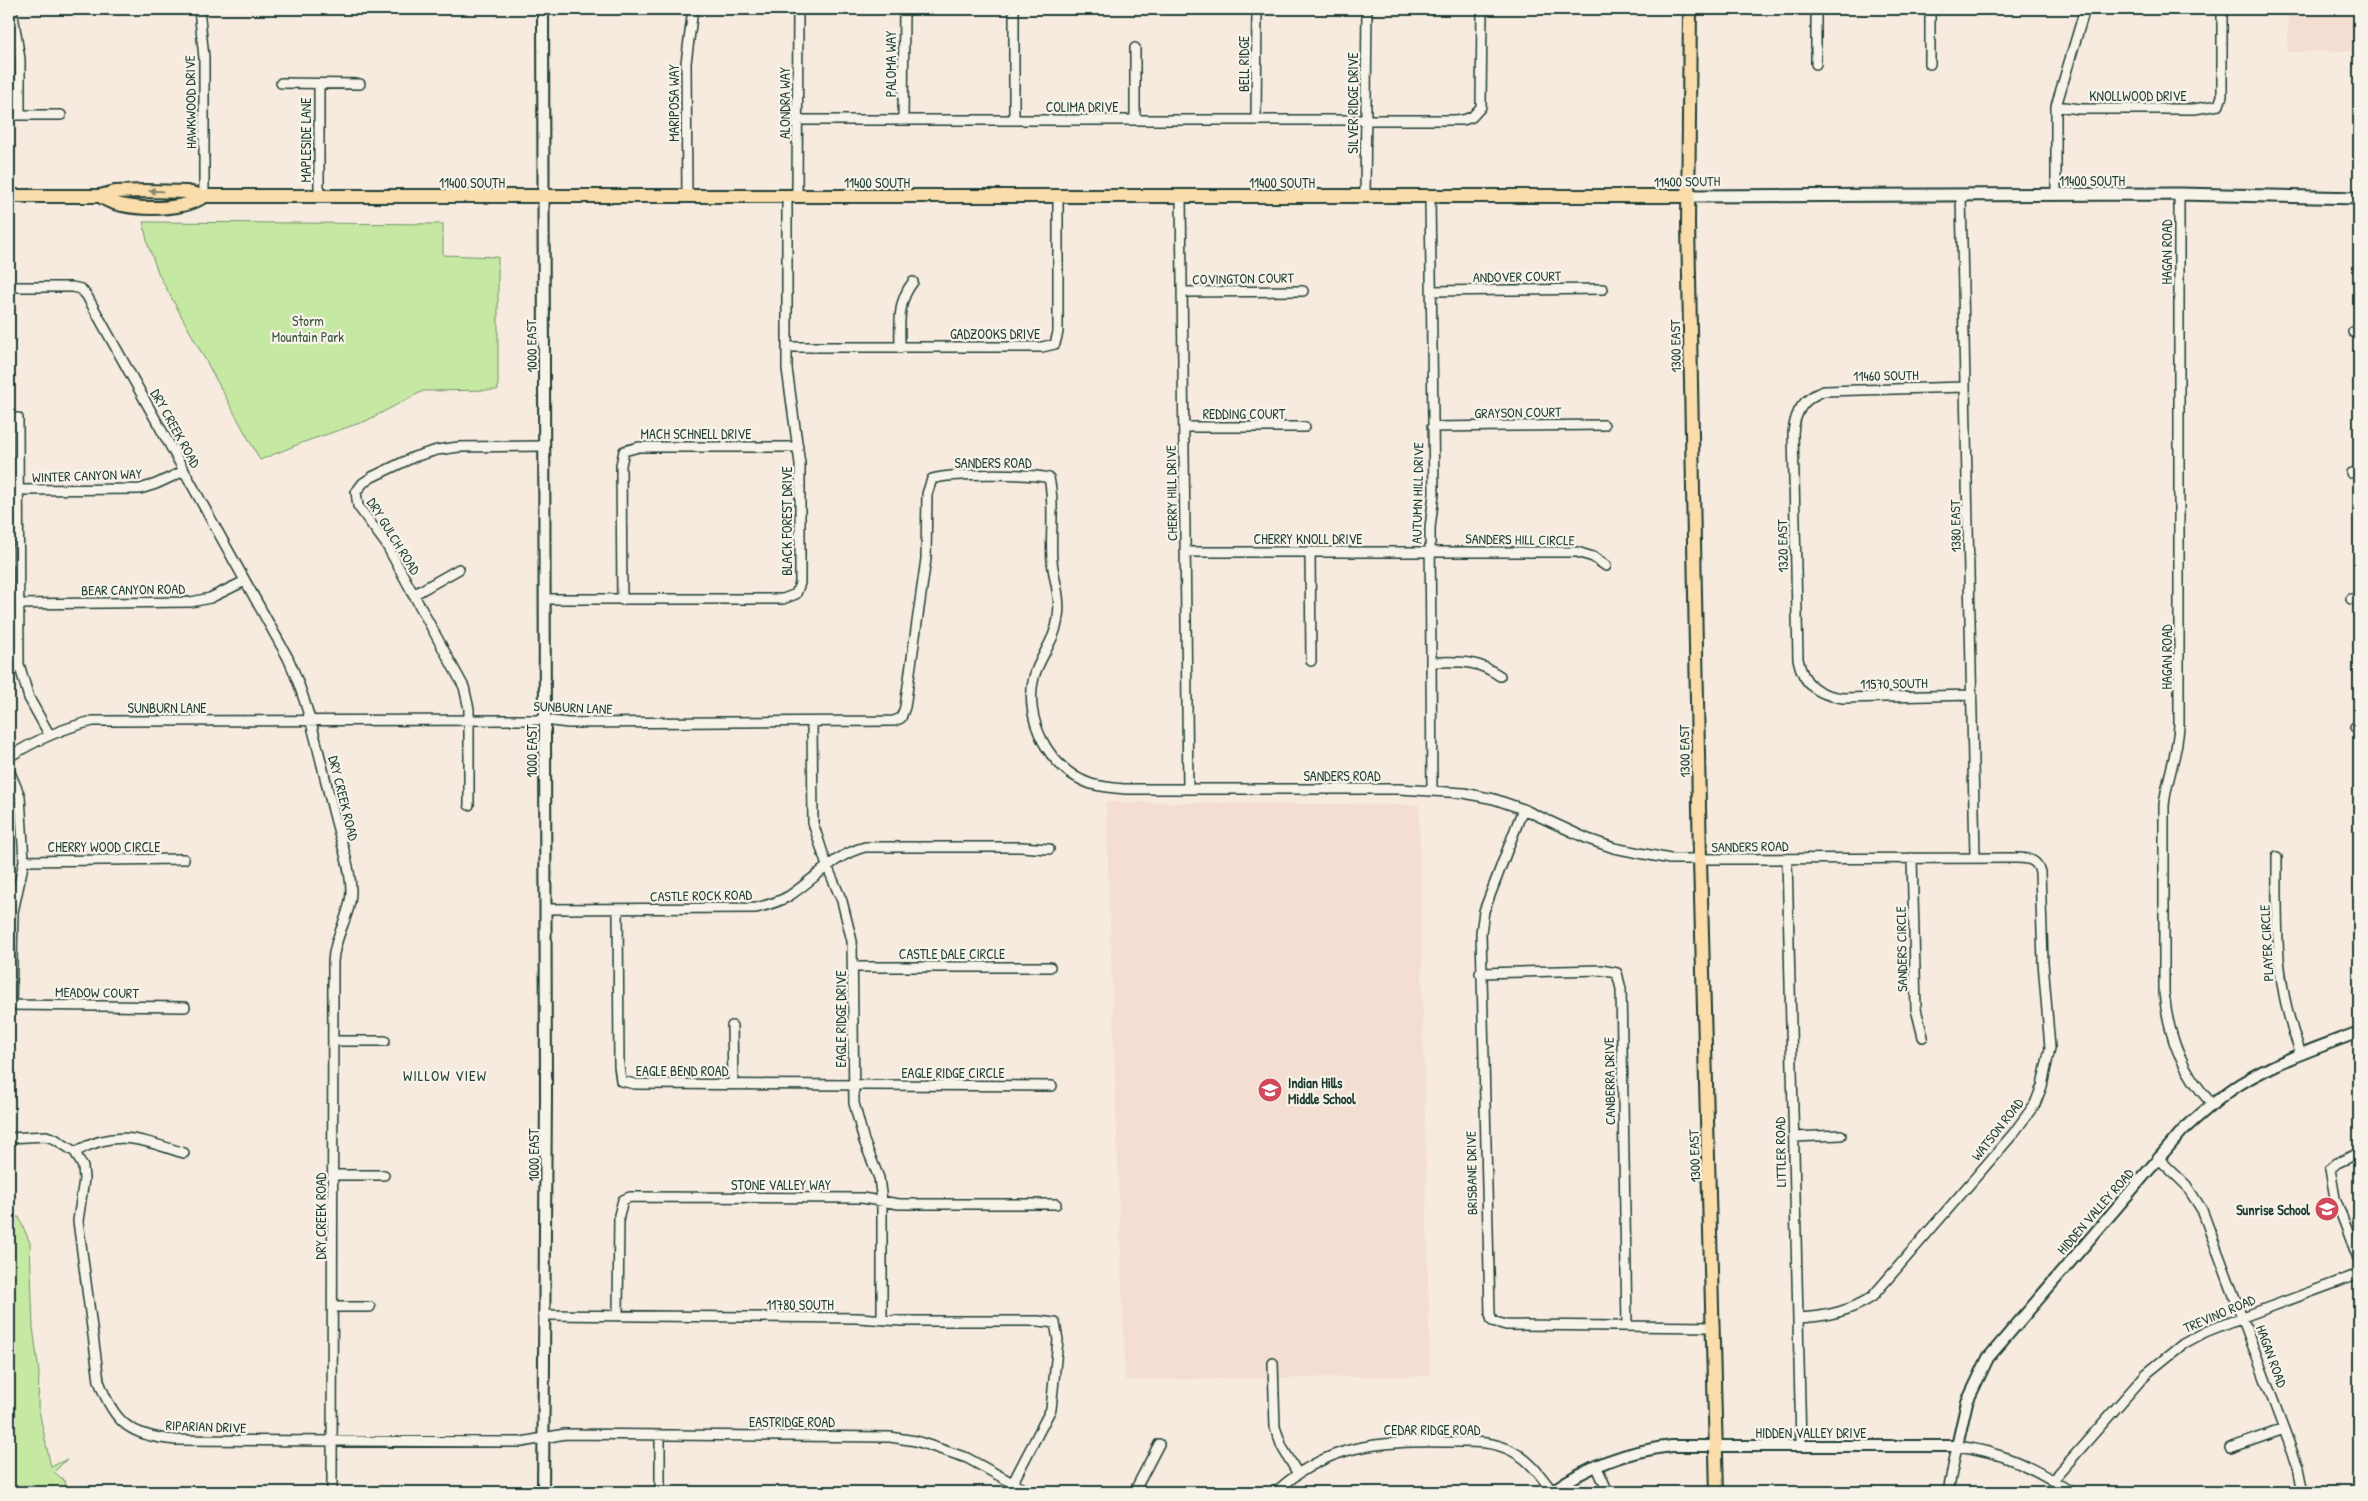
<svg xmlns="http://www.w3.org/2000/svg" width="2368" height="1501" viewBox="0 0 2368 1501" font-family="'Patrick Hand',sans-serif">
	<rect width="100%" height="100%" fill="#f7ebdf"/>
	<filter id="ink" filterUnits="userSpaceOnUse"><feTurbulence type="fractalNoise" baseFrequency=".02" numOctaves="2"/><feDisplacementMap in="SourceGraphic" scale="10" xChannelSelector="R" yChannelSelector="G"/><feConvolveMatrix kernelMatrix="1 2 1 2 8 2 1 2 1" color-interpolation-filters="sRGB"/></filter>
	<g filter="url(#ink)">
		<path fill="#f3ded1" d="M2288,9H2359V51L2288,52Z
			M1106,802L1419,805L1430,1376L1125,1380Z"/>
		<path fill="#c5e9a2" stroke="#72936b" d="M143,222L443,224V255L498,257V390L423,391L366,421L304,442L260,460L159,275L148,245Z
			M9,1217H19L30,1243L33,1327L39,1372L38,1406L51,1467L67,1459L54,1472L64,1480L68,1492H9Z"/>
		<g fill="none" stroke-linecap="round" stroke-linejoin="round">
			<defs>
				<path id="minor" d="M12,9L20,59V115
					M199,9L204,58V196
					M1135,48V120
					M1816,64V9
					M1930,64V9
					M281,83L360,84
					M319,84V196
					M2056,106L2080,109H2194L2219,105L2222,96V9
					M9,115H61
					M1256,119L1257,9
					M798,120H1463L1472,117L1481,107L1482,9
					M903,120L904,9
					M1014,120V9
					M2179,194V725C2178,754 2167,777 2164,805V992C2168,1036 2182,1072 2212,1104
					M1961,195L1975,857
					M2056,195V106L2085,9
					M687,197L686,63L693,9
					M797,197L798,9
					M1181,197L1188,789
					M1365,197L1367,9
					M1430,197L1434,494L1430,528L1432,790
					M9,287H72L81,289L87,296L288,658C311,708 321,765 335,818C341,842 351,868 351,892C351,915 334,936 333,962L332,1492
					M1431,291L1603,289
					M1182,292L1303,291
					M2353,332H2359
					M788,347H1042L1055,344L1058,332V197
					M900,348C900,323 897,302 913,282
					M1965,387L1824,391C1803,398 1795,412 1793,433L1798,659C1803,685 1818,695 1843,698L1972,695
					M9,418H18L19,664L29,698L49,734
					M1184,427H1305
					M1432,427L1604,425
					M2351,473H2359
					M18,490L140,489L156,484L184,471
					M1185,552H1577L1593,557L1606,566
					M1310,552L1311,661
					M413,595L459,569
					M545,599H783L796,594L800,583V464L787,369V197
					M2351,599H2359
					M622,600L621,465L624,451L639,447H798
					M18,604L191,602L210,598L245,581
					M1431,662C1460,662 1476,659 1500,676
					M812,722L813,823L827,866L842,901L852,941L854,1103L864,1141L879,1178L882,1201V1319
					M2355,727L2359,729
					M9,757C36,740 62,728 93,721L545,720L568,723L894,721L901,718L905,707L926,559L927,494L932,479C952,473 1027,473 1049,478C1055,504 1050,533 1052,561C1054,580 1061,598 1058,617C1056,639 1040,656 1034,677C1023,719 1049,770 1091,784C1102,787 1114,788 1125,789H1399L1464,793L1494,799L1523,809L1588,839L1614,848L1670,859L2017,858C2029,858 2037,860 2040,872L2043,962L2050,1048L2042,1086L2035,1104L2013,1134L1872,1297C1849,1312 1825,1317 1798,1318
					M9,770L20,796L24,861L13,912L11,1005
					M469,805V709L464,687L386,544L358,506L356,492L363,483L372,477L414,457L437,450L459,447L545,446
					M1523,809L1484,911L1481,933L1490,1314L1492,1321L1506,1325L1714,1327
					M2277,857C2277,930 2274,984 2301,1054
					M1912,858L1916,1009L1923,1037
					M1787,859L1801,1445
					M24,861L184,859
					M546,909L756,908C768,905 779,902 789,896C815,879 834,855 865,847H1021L1049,849
					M618,909L619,1066L621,1081L635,1084L1052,1086
					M853,967H1050
					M1480,973L1601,970L1617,973L1621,989L1627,1326
					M9,1005L185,1007
					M732,1026L733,1084
					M333,1041H385
					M1794,1137L1841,1135
					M9,1138L46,1136L55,1139L75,1152L83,1167L84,1179L78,1221L99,1381C114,1423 130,1436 176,1440L522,1442L565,1434L890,1437L916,1441L967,1458L1029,1492
					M75,1152C117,1128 141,1140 184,1153
					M2359,1153L2337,1163L2330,1169L2335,1198L2359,1261
					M2158,1158L2186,1185L2202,1210L2298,1467L2303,1492
					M333,1175H384
					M334,1307H370
					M544,1315L858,1318L902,1321H1038L1055,1323L1058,1340L1051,1409L1008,1492
					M618,1315L619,1215L623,1200L630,1197L862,1198L899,1204H1056
					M1273,1363L1275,1427L1282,1447L1298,1474
					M660,1435V1492
					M2230,1448L2284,1429
					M1596,1465L1608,1492
					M2053,1480L2146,1374L2183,1344L2205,1332L2243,1317L2359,1274
					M1134,1492L1159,1444
					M1276,1492C1326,1444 1380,1441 1445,1442C1468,1442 1491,1440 1512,1451C1530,1460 1541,1476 1552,1491
					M1948,1492L1957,1446C2000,1451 2035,1468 2071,1492"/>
				<path id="tertiary" d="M543,9L546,1096L543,1492
					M1551,1492C1588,1465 1627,1451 1672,1446H1957L1967,1402L1988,1358L2183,1130C2201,1114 2219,1097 2240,1084C2277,1061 2319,1047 2359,1032"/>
				<path id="secondary" d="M1689,196L2179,194L2359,198"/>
				<path id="primary" d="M1690,9L1688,223L1700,860L1717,1492
					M9,196H100L115,192L146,191L187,192L204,196H1689
					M100,196C119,212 185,212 204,196"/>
			</defs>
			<use href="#minor" stroke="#1f3d34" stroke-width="12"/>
			<use href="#tertiary" stroke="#1f3d34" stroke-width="14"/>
			<use href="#secondary" stroke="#1f3d34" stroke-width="15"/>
			<use href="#primary" stroke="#1f3d34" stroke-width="16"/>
			<use href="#minor" stroke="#f7f3e8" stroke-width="9"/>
			<use href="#tertiary" stroke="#f7f3e8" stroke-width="10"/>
			<use href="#secondary" stroke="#f7f3e8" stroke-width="11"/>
			<use href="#primary" stroke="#faddab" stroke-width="12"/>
		</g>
		<defs><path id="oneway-solid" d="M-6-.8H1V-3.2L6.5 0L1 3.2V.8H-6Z" transform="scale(1.25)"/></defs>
		<use fill="#82856a" href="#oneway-solid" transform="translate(156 191) rotate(-179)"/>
	</g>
	<defs>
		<symbol id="school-disc" viewBox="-11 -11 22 22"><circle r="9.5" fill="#d1495b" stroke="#f7f3e8"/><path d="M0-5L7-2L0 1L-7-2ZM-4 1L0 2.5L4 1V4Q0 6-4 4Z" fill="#fff"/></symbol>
	</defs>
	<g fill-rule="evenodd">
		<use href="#school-disc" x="1256" y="1076" width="28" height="28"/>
		<use href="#school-disc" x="2313" y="1195" width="28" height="28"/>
	</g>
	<g text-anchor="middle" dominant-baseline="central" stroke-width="4.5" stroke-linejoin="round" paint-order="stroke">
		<g font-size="14" fill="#1f3d34" stroke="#f7f3e8">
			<text transform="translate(890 64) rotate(-90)">PALOMA WAY</text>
			<text transform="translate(1243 64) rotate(-90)">BELL RIDGE</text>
			<text x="2138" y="95">KNOLLWOOD DRIVE</text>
			<text transform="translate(190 102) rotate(-91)">HAWKWOOD DRIVE</text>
			<text transform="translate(673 103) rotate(-90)">MARIPOSA WAY</text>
			<text transform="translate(784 103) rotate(-90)">ALONDRA WAY</text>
			<text transform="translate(1352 103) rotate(-90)">SILVER RIDGE DRIVE</text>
			<text x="1082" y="106">COLIMA DRIVE</text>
			<text transform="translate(305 140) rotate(-90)">MAPLESIDE LANE</text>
			<text x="2092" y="180">11400 SOUTH</text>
			<text transform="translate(1687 181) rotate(-1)">11400 SOUTH</text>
			<text x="472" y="182">11400 SOUTH</text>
			<text x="877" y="182">11400 SOUTH</text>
			<text x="1282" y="182">11400 SOUTH</text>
			<text transform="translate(2166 252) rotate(-90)">HAGAN ROAD</text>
			<text transform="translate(1517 276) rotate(-1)">ANDOVER COURT</text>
			<text transform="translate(1243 278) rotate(-1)">COVINGTON COURT</text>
			<text x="995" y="333">GADZOOKS DRIVE</text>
			<text transform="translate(531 346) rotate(-91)">1000 EAST</text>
			<text transform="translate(1675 346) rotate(-91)">1300 EAST</text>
			<text transform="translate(1886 375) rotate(-1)">11460 SOUTH</text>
			<text transform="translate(1518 412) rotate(-1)">GRAYSON COURT</text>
			<text x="1244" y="413">REDDING COURT</text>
			<text transform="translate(176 428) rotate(61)">DRY CREEK ROAD</text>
			<text x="696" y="433">MACH SCHNELL DRIVE</text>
			<text x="993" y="462">SANDERS ROAD</text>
			<text transform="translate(87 475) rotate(-2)">WINTER CANYON WAY</text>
			<text transform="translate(1171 493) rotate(-91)">CHERRY HILL DRIVE</text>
			<text transform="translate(1417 493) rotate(-89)">AUTUMN HILL DRIVE</text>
			<text transform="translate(786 521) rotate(-90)">BLACK FOREST DRIVE</text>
			<text transform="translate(1955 526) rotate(-91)">1380 EAST</text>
			<text transform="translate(394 536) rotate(58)">DRY GULCH ROAD</text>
			<text x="1308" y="538">CHERRY KNOLL DRIVE</text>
			<text transform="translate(1520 539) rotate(1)">SANDERS HILL CIRCLE</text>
			<text transform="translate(1782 546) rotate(-91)">1320 EAST</text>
			<text transform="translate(133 589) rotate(-1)">BEAR CANYON ROAD</text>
			<text transform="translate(2166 657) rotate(-90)">HAGAN ROAD</text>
			<text transform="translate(1894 683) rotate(-1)">11570 SOUTH</text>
			<text x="167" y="707">SUNBURN LANE</text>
			<text transform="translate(573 707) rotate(2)">SUNBURN LANE</text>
			<text transform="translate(531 751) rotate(-90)">1000 EAST</text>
			<text transform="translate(1684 751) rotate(-91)">1300 EAST</text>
			<text x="1342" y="775">SANDERS ROAD</text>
			<text transform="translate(344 798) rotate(76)">DRY CREEK ROAD</text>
			<text x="104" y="846">CHERRY WOOD CIRCLE</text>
			<text transform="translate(1750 846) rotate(-1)">SANDERS ROAD</text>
			<text transform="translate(701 895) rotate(-1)">CASTLE ROCK ROAD</text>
			<text transform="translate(2266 943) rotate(-93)">PLAYER CIRCLE</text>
			<text transform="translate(1901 949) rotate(-91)">SANDERS CIRCLE</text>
			<text x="952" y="953">CASTLE DALE CIRCLE</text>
			<text transform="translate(97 992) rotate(1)">MEADOW COURT</text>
			<text transform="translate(840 1019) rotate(-90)">EAGLE RIDGE DRIVE</text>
			<text x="682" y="1070">EAGLE BEND ROAD</text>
			<text x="953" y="1072">EAGLE RIDGE CIRCLE</text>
			<text transform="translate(1609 1081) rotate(-91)">CANBERRA DRIVE</text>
			<text transform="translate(1997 1129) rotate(-52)">WATSON ROAD</text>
			<text transform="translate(1780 1152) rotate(-91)">LITTLER ROAD</text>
			<text transform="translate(533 1155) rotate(-90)">1000 EAST</text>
			<text transform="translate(1694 1156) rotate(-92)">1300 EAST</text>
			<text transform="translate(1471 1173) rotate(-91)">BRISBANE DRIVE</text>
			<text x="781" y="1184">STONE VALLEY WAY</text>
			<text transform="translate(2095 1211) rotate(-49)">HIDDEN VALLEY ROAD</text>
			<text transform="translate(320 1216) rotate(-90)">DRY CREEK ROAD</text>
			<text x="800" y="1304">11780 SOUTH</text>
			<text transform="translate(2219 1313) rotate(-23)">TREVINO ROAD</text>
			<text transform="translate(2272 1356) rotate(70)">HAGAN ROAD</text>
			<text x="792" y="1421">EASTRIDGE ROAD</text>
			<text transform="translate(206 1426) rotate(2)">RIPARIAN DRIVE</text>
			<text x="1432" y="1429">CEDAR RIDGE ROAD</text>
			<text x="1811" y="1432">HIDDEN VALLEY DRIVE</text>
		</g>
		<g font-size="14" fill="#385744" stroke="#f7f3e8">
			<text x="308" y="320">Storm<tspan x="308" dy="16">Mountain Park</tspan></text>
		</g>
		<g font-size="14" font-weight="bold" fill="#1f3d34" stroke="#f7f3e8" text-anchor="start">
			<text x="1288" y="1082">Indian Hills<tspan x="1288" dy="16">Middle School</tspan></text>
			<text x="2310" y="1209" text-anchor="end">Sunrise School</text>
		</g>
		<g font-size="15" letter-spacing="1" fill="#1f3d34" stroke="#f7f3e8">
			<text x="445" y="1075">WILLOW VIEW</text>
		</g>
	</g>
	<rect width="2368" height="1501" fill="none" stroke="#f7f3e8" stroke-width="30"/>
	<rect x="15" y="15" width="2338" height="1471" fill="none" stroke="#1f3d34" stroke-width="2" filter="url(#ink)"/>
</svg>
